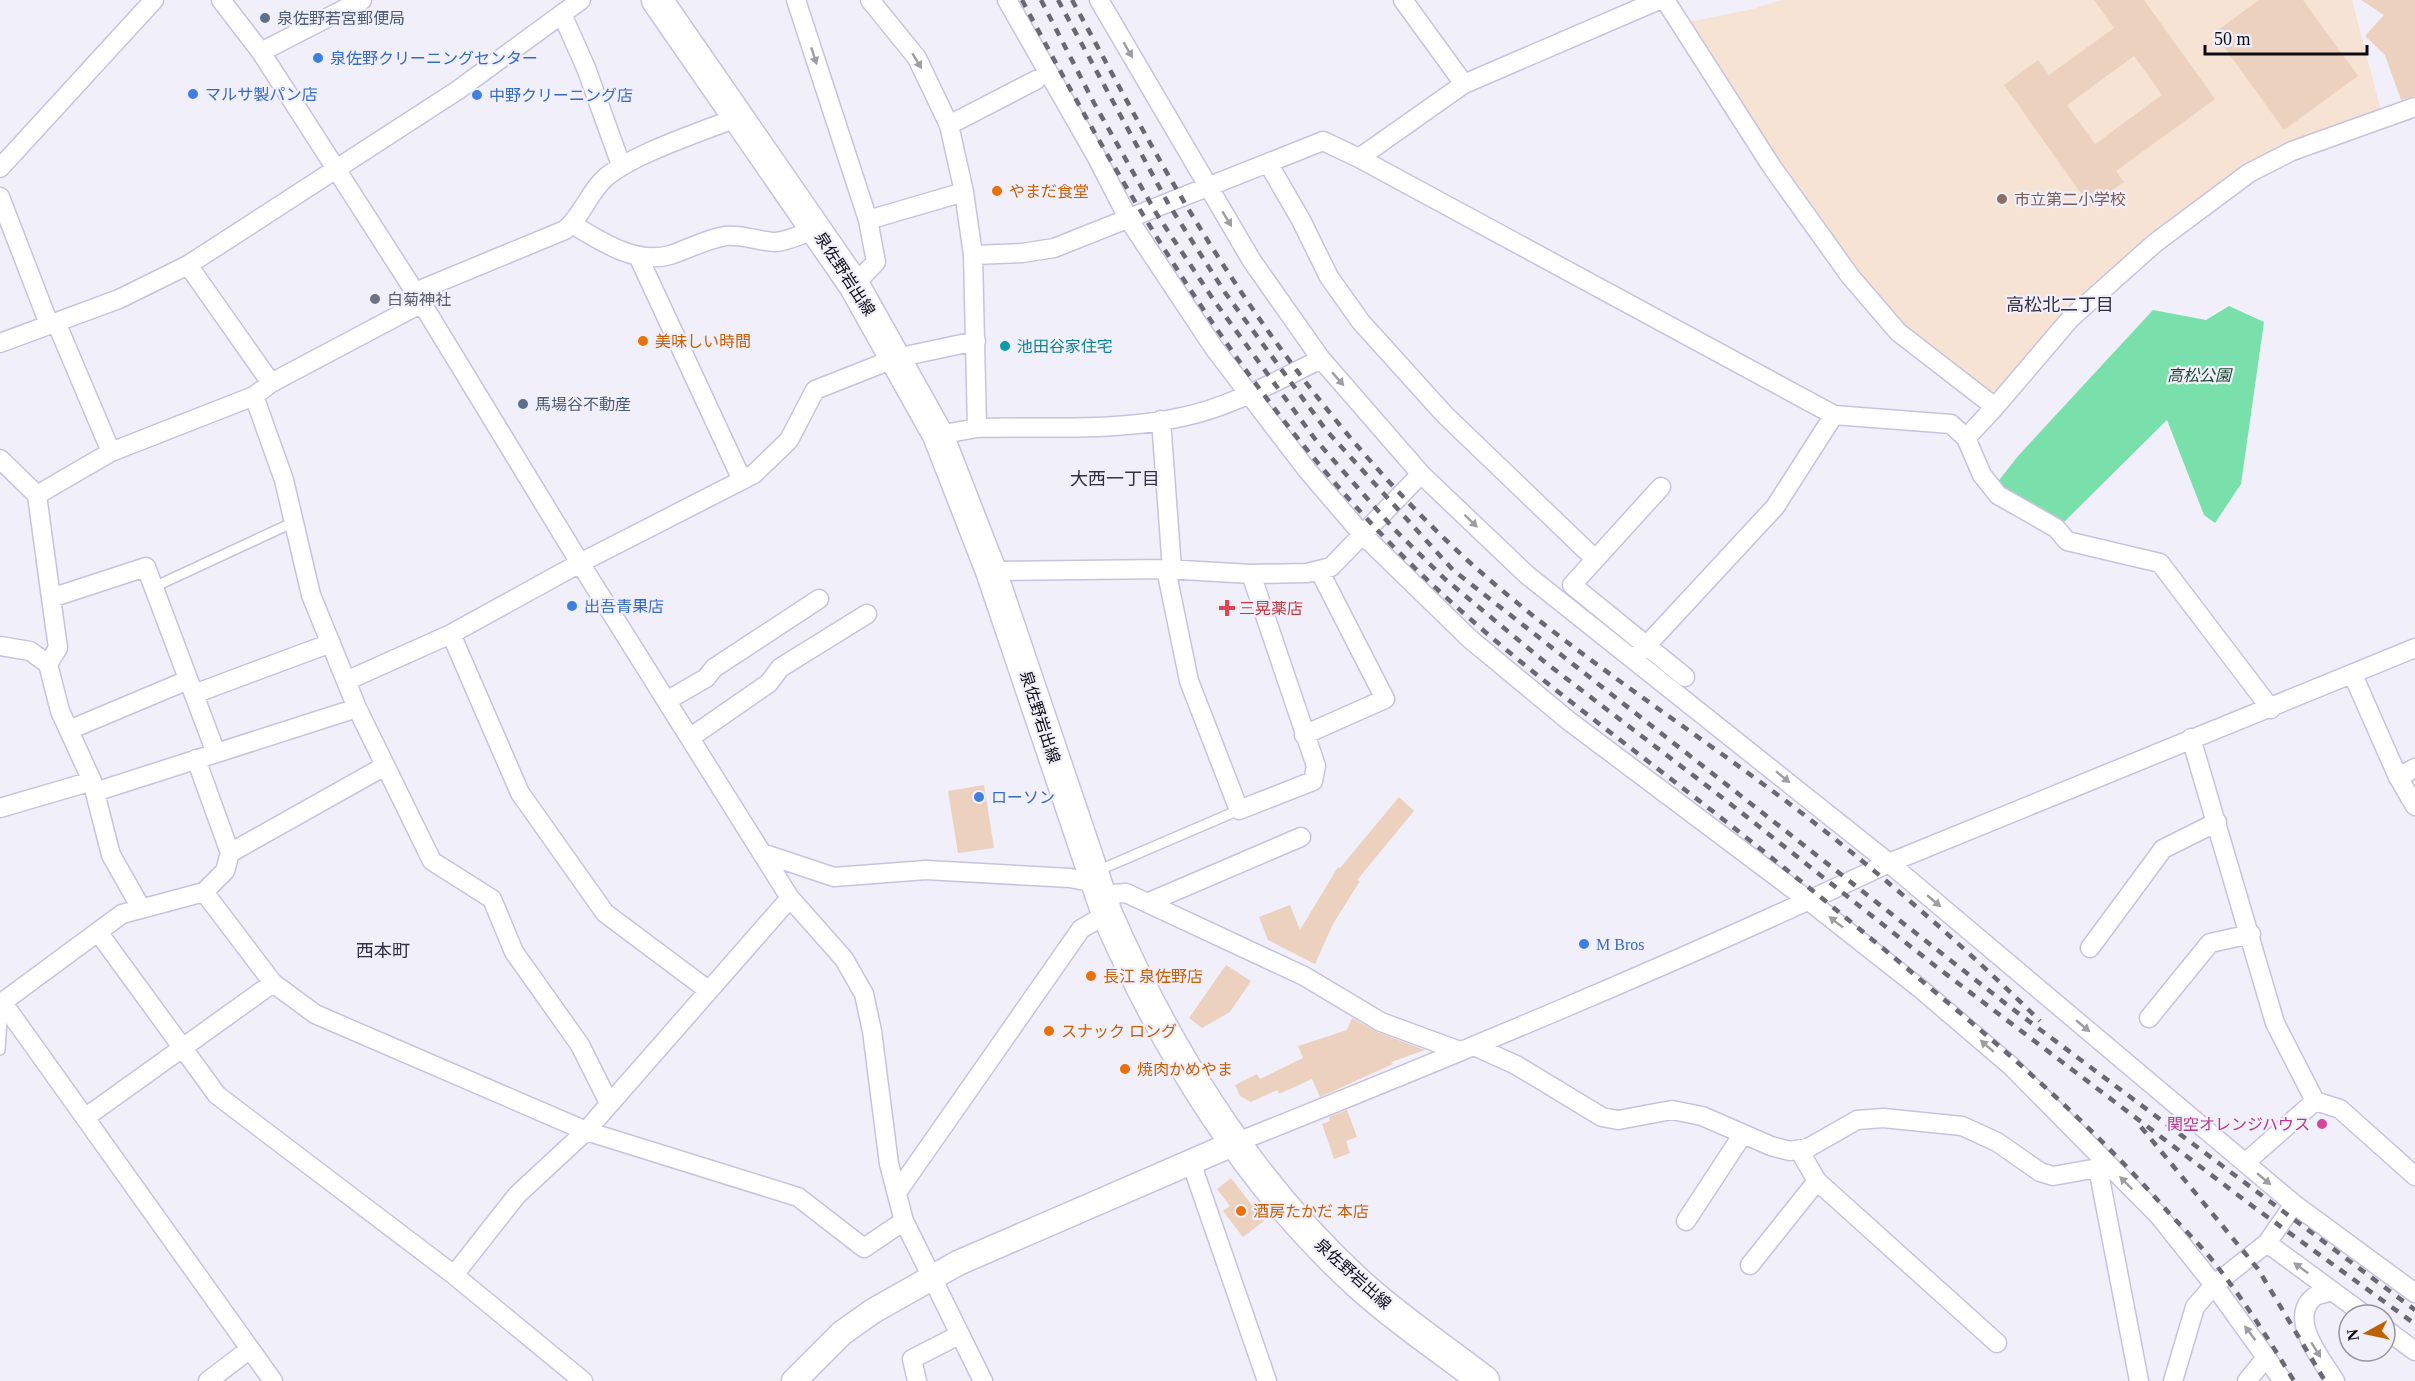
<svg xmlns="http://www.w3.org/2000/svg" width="2415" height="1381" viewBox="0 0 2415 1381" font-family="'Times New Roman','Noto Sans JP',serif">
	<rect width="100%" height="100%" fill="#f1effa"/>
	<path fill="#f6e3d3" d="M1781,0H2352L2381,111L2151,235L2064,312L2004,390L1991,392L1903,323L1854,269L1778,164L1689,22L1753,9Z"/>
	<path fill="#79e0ab" d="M2229,306L2264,322L2241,484L2215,523L2204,515L2167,420L2063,523L1996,484L2018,456L2153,310L2206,320Z"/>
	<path fill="#ecd1bf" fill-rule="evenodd" d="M2094,0H2144L2215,99L2116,171L2124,182L2090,206L2004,85L2038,60L2049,75L2114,28ZM2134,56L2162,95L2095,144L2067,105Z
		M2259,0H2303L2358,76L2284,130L2214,33Z
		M2361,0H2415V96L2401,100L2385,55L2365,36L2384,15Z
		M984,785L994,848L958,853L948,791Z
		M1399,797L1414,811L1357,880L1360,881L1333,924L1315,964L1268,940L1259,917L1290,905L1300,930L1338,867L1340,868Z
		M1226,965L1251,981L1230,1012L1202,1028L1189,1018Z
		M1352,1018L1377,1032L1425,1050L1391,1062L1393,1064L1320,1097L1312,1079L1279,1094L1277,1090L1251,1102L1240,1096L1235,1085L1257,1074L1260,1079L1303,1058L1298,1046L1347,1030Z
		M1347,1110L1357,1137L1346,1141L1350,1153L1334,1159L1322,1124L1330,1121L1329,1117Z
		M1231,1178L1264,1221L1243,1237L1223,1211L1230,1206L1217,1189Z"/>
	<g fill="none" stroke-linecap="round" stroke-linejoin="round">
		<defs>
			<path id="service" d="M154,587L294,522
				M1097,871L1239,810
				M0,1050L3,1005"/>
			<path id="minor" d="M221,0L261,52L415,292L580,563L790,898L844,959L864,994L872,1031L889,1164L904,1221L983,1381
				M796,0L868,220L876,262L854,285
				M870,0L917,58L949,125L964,192L973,255L977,428L938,435
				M1007,0L1095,154L1129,220L1214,348L1307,470L1362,534L1470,639L1569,721L1809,901L1922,990L2011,1066L2159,1216L2214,1285L2283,1381
				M1099,0L1252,261L1321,359L1421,474L1527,575L1889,863L2294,1204L2415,1293
				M1403,0L1464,84
				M1665,0L1772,167L1850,276L1898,332L1995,407L1966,438
				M562,14L586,68L621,165
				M261,52L362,0
				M949,125L1036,80
				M1359,158L1464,84L1659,0
				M1268,163L1301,220L1329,277L1361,322L1445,415L1594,558
				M0,168L154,0
				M0,197L49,324
				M868,220L964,192
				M572,224C600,241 636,265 670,255C689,249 706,239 726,236C743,234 760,242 776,242C789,241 804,233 816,229
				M973,255L1022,253L1054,248L1323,141L1359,158L1834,415L1951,424L1966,438L1982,475L1998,495L2056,528L2067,541L2160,563L2271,709
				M638,256L742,480
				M188,265L271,383
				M415,292L565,230C582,216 588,194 604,179C631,154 702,132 738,117
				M0,343L119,299L188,265L458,90L581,0
				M254,396L271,383L422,303
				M1995,407L2071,318L2155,243L2249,173L2292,151L2415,107
				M1161,420L1172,569
				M977,428C1044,426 1116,432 1182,417C1231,407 1276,381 1321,359
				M111,452L254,396L284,480L311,595L357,708L432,861L492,899L514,952L580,1045L609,1103
				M0,459L37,495L51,598
				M1661,487L1572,585L1685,677
				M37,495L111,452L56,322
				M1166,569L1189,681L1239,810L1313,781L1316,766L1251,574
				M991,571L1166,569L1251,574L1307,573L1331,567L1421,474
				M451,634L520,793L605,913L708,990
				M0,646L30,651L48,664
				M1634,659L1775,507L1834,415
				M2353,675L2398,777L2415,806
				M346,681L451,634L580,563L754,474L789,440L815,390L896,358L976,341
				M194,694L331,643
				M668,700L706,678L714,668L819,599
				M69,730L188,680
				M1304,735L1385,699L1319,570
				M691,737L769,683L780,668L867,614
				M2191,738L2275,1023L2315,1101L2340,1109L2415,1176
				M196,759L230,853
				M2398,777L2415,768
				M95,792L357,708
				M0,808L92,781
				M762,853L834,877L926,870L1070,878L1095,883
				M204,892L225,871L230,853L385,766
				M1100,895L1126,893L1304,976L1381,1022L1460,1051
				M1147,903L1301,837
				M141,908L111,855L92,781L60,711L48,664L58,648L51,598L146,567L216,753
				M98,932L217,1095L454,1275L583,1381
				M2090,948L2163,849L2217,822
				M3,1003L273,1381
				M0,1004L122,914L204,892L273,983L315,1014L586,1131L798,1197L864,1248L904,1221
				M2149,1018L2210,943L2251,934
				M1474,1046L1516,1065L1602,1117L1618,1120L1672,1110L1702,1116L1771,1146L1790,1151L1808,1148L1857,1120L1883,1118L1962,1126L1997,1142L2040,1172L2053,1176L2098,1168L2103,1160
				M86,1117L273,983
				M1235,1143C1455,1055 1675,964 1889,863L2415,648
				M1799,1150L1817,1181L1997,1343
				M1191,1162L1267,1381
				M2245,1163L2315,1101
				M2098,1168L2139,1381
				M898,1191L1081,929L1107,914
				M1686,1221L1743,1134
				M2267,1243L2365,1315
				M1750,1265L1817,1181
				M454,1275L517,1195L586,1131L790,898
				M2332,1291C2327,1293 2318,1294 2314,1297C2287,1319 2323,1361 2335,1381
				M2385,1329L2415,1351
				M208,1381L250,1349
				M917,1381L912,1359L959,1335
				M2173,1381L2195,1307L2214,1285L2267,1243L2294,1204
				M2247,1381L2267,1356"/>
			<path id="tertiary" d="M794,1381L842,1333L873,1311L958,1263L1235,1143"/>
			<path id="primary" d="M657,0L854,285L938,435L991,571L1107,914C1167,1051 1248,1182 1358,1283C1397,1319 1443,1349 1484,1381"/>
		</defs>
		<use href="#service" stroke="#c7c3de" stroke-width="12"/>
		<use href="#minor" stroke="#c7c3de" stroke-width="21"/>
		<use href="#tertiary" stroke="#c7c3de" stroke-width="27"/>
		<use href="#primary" stroke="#c7c3de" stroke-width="33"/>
		<use href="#service" stroke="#fff" stroke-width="9"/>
		<use href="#minor" stroke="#fff" stroke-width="18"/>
		<use href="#tertiary" stroke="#fff" stroke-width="24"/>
		<use href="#primary" stroke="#fff" stroke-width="30"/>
		<path stroke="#6a6872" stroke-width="4.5" stroke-dasharray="8 8" stroke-linecap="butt" d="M1022,0C1134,211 1261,426 1437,589C1510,657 1588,715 1667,776C1760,847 1851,921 1941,997C2022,1064 2100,1134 2169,1213C2186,1231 2205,1250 2220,1270C2247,1305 2271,1343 2294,1381
			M1041,0L1094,103L1156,213L1215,302L1315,439L1394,529L1445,579L1546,663L1728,802L1934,965L2251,1205L2415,1324
			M1058,0L1169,205L1226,294L1326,430L1453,570L2010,1007L2415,1310
			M1072,0C1109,67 1144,135 1183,200C1261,331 1354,456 1466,559C1571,654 1691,728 1803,814C1886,878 1965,947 2040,1021
			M2141,1127L2258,1269L2325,1381"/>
	</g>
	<defs><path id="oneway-solid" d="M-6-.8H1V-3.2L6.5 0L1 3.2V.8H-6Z" transform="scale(1.5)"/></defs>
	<g fill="#9e9da1">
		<use href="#oneway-solid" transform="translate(1128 50) rotate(60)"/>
		<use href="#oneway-solid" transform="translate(814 56) rotate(72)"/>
		<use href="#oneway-solid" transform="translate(917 61) rotate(59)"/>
		<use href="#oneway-solid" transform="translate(1227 219) rotate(59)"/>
		<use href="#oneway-solid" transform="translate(1338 379) rotate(49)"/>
		<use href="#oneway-solid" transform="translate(1471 521) rotate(44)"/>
		<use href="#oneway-solid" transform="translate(1783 777) rotate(39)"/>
		<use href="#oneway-solid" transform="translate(1934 901) rotate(40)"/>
		<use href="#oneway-solid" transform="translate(1836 922) rotate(-142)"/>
		<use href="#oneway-solid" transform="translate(2083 1026) rotate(40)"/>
		<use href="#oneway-solid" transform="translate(1987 1046) rotate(-139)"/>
		<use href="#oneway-solid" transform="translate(2264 1179) rotate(40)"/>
		<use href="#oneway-solid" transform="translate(2126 1183) rotate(-135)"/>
		<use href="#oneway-solid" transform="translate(2301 1268) rotate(-144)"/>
		<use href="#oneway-solid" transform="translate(2250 1333) rotate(-127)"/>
		<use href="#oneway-solid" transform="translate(2316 1350) rotate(58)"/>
	</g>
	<g fill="#5c6f8a" stroke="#f1effa" stroke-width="2">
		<circle cx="265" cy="18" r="6"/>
		<circle cx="523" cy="404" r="6"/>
	</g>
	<g fill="#3f7fe0" stroke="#f1effa" stroke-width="2">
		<circle cx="318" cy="58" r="6"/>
		<circle cx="193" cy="94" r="6"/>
		<circle cx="477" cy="95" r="6"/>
		<circle cx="572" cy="606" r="6"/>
		<circle cx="979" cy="797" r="6"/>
		<circle cx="1584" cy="944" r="6"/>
	</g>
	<g fill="#e8710a" stroke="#f1effa" stroke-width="2">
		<circle cx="997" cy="191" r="6"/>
		<circle cx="643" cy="341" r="6"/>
		<circle cx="1091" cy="976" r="6"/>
		<circle cx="1049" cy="1031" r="6"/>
		<circle cx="1125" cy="1069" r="6"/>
		<circle cx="1241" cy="1211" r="6"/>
	</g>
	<circle fill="#8d6e63" stroke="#f1effa" stroke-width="2" cx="2002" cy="199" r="6"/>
	<circle fill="#6b7280" stroke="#f1effa" stroke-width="2" cx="375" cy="299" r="6"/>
	<circle fill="#0f9aa8" stroke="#f1effa" stroke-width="2" cx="1005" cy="346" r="6"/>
	<path fill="#e0444e" stroke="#f1effa" stroke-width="2" d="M1224 599h6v6h6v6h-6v6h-6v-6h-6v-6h6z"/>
	<circle fill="#d1479c" stroke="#f1effa" stroke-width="2" cx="2322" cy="1124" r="6"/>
	<g text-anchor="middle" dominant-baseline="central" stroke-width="4.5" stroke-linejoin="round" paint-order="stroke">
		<g font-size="16" fill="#4e5e75" stroke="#f1effa" text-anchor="start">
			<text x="277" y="18">泉佐野若宮郵便局</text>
			<text x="535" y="404">馬場谷不動産</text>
		</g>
		<g font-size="16" fill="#366cbe" stroke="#f1effa" text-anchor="start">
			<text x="330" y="58">泉佐野クリーニングセンター</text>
			<text x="205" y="94">マルサ製パン店</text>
			<text x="489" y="95">中野クリーニング店</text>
			<text x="584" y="606">出吾青果店</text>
			<text x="991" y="797">ローソン</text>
			<text x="1596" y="944">M Bros</text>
		</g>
		<g font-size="16" fill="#c56008" stroke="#f1effa" text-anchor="start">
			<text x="1009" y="191">やまだ食堂</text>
			<text x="655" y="341">美味しい時間</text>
			<text x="1103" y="976">長江 泉佐野店</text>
			<text x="1061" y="1031">スナック ロング</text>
			<text x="1137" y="1069">焼肉かめやま</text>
			<text x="1253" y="1211">酒房たかだ 本店</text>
		</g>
		<g font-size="16" fill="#785e54" stroke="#f1effa" text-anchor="start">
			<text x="2014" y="199">市立第二小学校</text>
		</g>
		<g font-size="16" fill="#0d0b14" stroke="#f1effa">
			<text transform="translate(845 274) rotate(57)">泉佐野岩出線</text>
			<text transform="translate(1040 717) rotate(72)">泉佐野岩出線</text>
			<text transform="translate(1353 1274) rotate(42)">泉佐野岩出線</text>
		</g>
		<g font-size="16" fill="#5b616d" stroke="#f1effa" text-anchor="start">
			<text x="387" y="299">白菊神社</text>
		</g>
		<g font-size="16" fill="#0d838f" stroke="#f1effa" text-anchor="start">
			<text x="1017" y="346">池田谷家住宅</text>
		</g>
		<g font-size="16" font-style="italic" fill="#1b4732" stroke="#f1effa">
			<text x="2199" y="375">高松公園</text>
		</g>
		<g font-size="16" fill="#be3a42" stroke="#f1effa" text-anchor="start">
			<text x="1239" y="608">三晃薬店</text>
		</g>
		<g font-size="16" fill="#b23c85" stroke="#f1effa" text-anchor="end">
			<text x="2310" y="1124">関空オレンジハウス</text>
		</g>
		<g font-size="18" fill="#332f45" stroke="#f1effa">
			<text x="2060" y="305">高松北二丁目</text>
			<text x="1115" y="479">大西一丁目</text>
			<text x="383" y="951">西本町</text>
		</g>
	</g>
	<g transform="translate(2367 1333) rotate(262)"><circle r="28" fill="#f1effa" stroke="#96949e" stroke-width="1.5"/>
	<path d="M0-4.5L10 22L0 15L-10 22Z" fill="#bc6200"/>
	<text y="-9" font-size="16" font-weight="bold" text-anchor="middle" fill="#0d0b14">N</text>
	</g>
	<path d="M2205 45v9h162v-9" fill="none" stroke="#0d0b14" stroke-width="3"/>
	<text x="2214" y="45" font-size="18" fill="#0d0b14" stroke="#f1effa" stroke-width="4.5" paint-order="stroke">50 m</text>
</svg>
